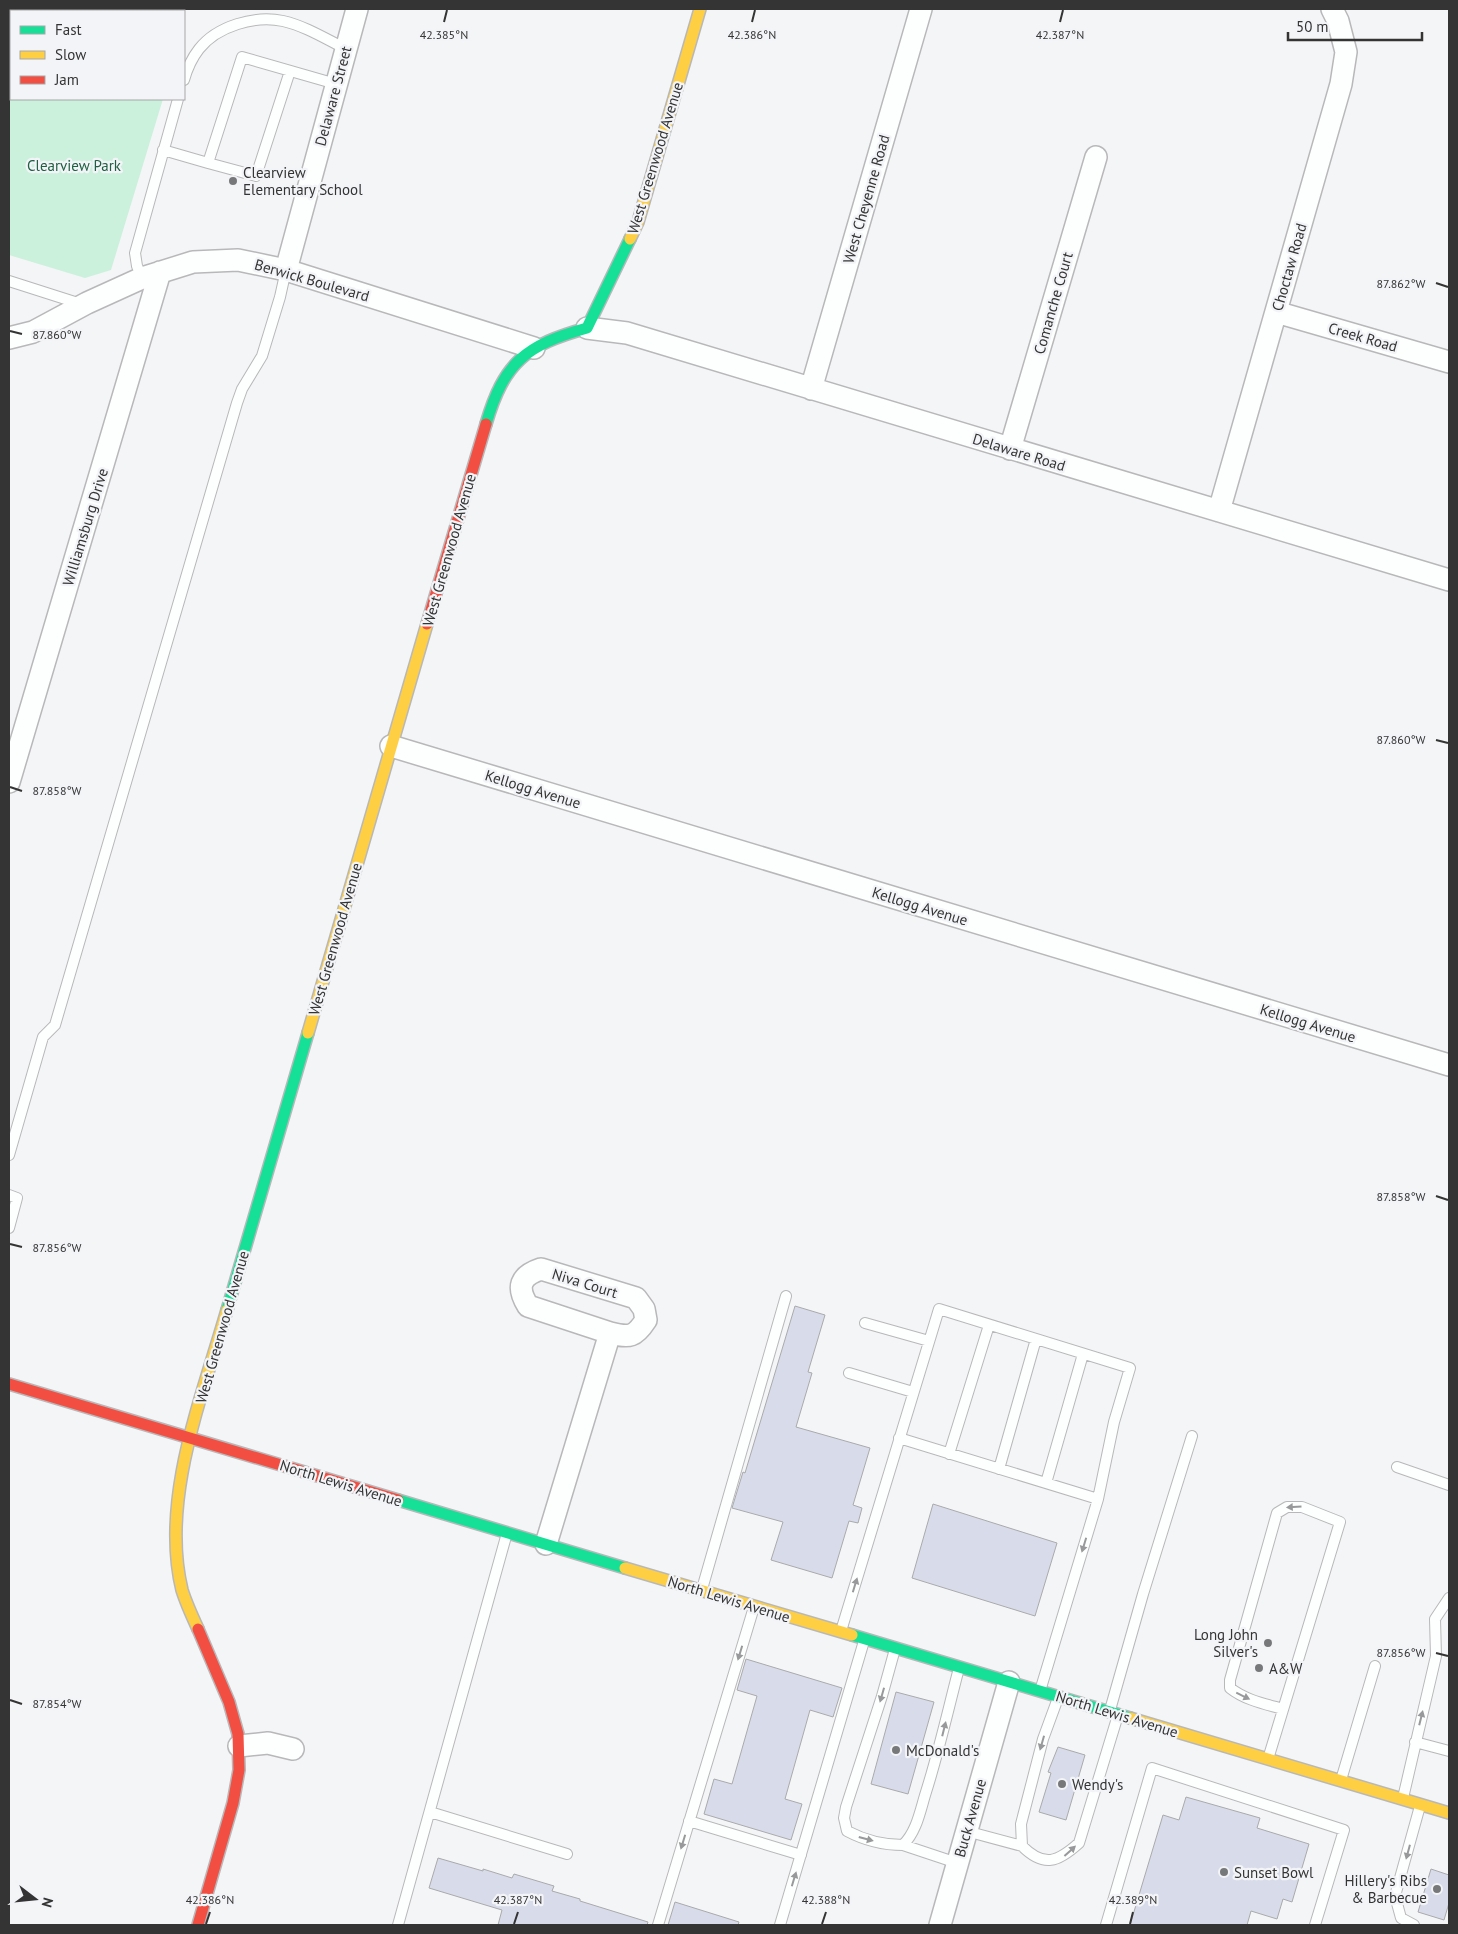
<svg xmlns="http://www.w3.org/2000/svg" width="1458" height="1934" viewBox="0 0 1458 1934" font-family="'PT Sans',sans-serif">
	<rect width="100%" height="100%" fill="#f4f5f6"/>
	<path fill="#cbf1dd" d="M9,23H11V99H163L111,270L85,278L9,255Z"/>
	<path fill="#d8dbea" stroke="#aaaaab" d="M795,1306L825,1315L808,1372L812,1373L796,1427L870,1448L853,1505L862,1508L858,1523L849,1521L832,1578L771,1560L783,1522L732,1508L743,1472L745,1473Z
		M933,1504L1057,1543L1035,1616L912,1578Z
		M746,1659L842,1688L833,1717L810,1710L785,1799L802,1804L791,1840L704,1814L714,1779L732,1784L757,1696L737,1690Z
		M896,1692L934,1702L908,1794L871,1784Z
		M1058,1747L1085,1755L1066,1820L1039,1812L1051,1773L1048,1772Z
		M1186,1797L1260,1818L1257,1828L1309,1844L1292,1902L1283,1899L1277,1919L1251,1911L1247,1925H1130L1163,1815L1179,1820Z
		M438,1858L483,1871V1869L512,1878L514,1874L554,1886L552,1891L580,1899V1901L648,1922L647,1925H498L502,1910L429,1888Z
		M1431,1869L1449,1875V1903L1444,1920L1418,1912Z
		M675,1902L739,1922L738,1925H668Z"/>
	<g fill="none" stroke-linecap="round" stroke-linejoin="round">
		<defs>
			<path id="lane" d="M184,80C187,69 192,58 199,49C217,26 255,15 283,21C305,26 326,39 346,49
				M163,150L208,163L242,57L336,84
				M208,163L256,176L290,71
				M142,278L137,266L135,253L178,99
				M9,281L81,304
				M9,1155L43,1037L55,1025L237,403L242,389L262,356L280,297L286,270
				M9,1195L17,1198L9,1228
				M865,1323L929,1341
				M849,1373L913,1392
				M899,1438L1098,1499
				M949,1454L989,1325
				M1397,1467L1449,1485
				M999,1469L1036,1339
				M1046,1483L1083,1354
				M702,1589L786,1296
				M841,1631L939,1309L1130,1368L1114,1422L1098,1499L1040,1691
				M895,1649L882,1696L846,1807L844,1818L847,1831C864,1840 883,1845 903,1845C917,1831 920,1811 926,1792C939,1751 948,1710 959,1668
				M1058,1698L1043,1739L1021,1824L1022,1846C1044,1868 1058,1862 1079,1843L1118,1715
				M1110,1710L1143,1594L1192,1436
				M1415,1742L1449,1751
				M1268,1759L1340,1522L1302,1507H1287L1277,1513L1230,1680V1688C1245,1700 1265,1704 1283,1709
				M1341,1780L1375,1666
				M1403,1798L1436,1656L1435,1619L1449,1598
				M430,1812L567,1854
				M689,1821L801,1855
				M966,1831L1022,1846
				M903,1845L957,1863
				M398,1925L507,1533
				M658,1925L754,1607
				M780,1925L864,1641
				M1106,1925L1152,1768L1344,1830L1315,1925
				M1414,1925L1401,1918L1395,1896L1420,1806"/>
			<path id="street" d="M286,270L357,9
				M1276,312L1449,362
				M587,328L627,333L1449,580
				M9,338L33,332L87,303L142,278L193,262L238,260L286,270L534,348
				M811,389L921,9
				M1010,449L1096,157
				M1219,511L1341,84L1346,52L1338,21L1332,9
				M391,746L1449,1065
				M9,782L160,272
				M546,1544L610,1333L528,1306C516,1287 520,1276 541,1269L636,1298L644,1309L646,1320C635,1337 630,1338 610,1333
				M239,1746L268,1743L293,1749
				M940,1925L1009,1682"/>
			<path id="fast" d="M486,424C504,362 526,345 587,328L630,239
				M227,1310L308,1033
				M398,1500L625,1568
				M852,1635L1130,1718"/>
			<path id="slow" d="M630,239L638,222L700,9
				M308,1033L427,624
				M625,1568L852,1635
				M198,1629C192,1616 186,1603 182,1590C160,1500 202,1397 227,1310
				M1130,1718L1449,1813"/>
			<path id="jam" d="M427,624L486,424
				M9,1384L398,1500
				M198,1629L229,1702L238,1734L239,1770L233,1803L198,1925"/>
		</defs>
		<use href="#lane" stroke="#b8b8ba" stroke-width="12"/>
		<use href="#street" stroke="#b8b8ba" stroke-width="24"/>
		<use href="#fast" stroke="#b8b8ba" stroke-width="14"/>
		<use href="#slow" stroke="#b8b8ba" stroke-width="14"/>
		<use href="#jam" stroke="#b8b8ba" stroke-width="14"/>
		<use href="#lane" stroke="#fdfefe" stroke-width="10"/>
		<use href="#street" stroke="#fdfefe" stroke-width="21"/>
		<use href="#fast" stroke="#16e098" stroke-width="11"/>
		<use href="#slow" stroke="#ffcf43" stroke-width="11"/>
		<use href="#jam" stroke="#f24e42" stroke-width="11"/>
	</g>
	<defs><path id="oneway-solid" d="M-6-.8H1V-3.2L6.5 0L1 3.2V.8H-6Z" transform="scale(1.25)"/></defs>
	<g fill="#98999a">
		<use href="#oneway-solid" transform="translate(1294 1507) rotate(177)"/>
		<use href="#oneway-solid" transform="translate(1084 1545) rotate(107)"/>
		<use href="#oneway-solid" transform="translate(855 1585) rotate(-73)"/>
		<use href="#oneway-solid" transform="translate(740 1653) rotate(107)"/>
		<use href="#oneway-solid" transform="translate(882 1695) rotate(106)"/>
		<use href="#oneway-solid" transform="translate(1243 1696) rotate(26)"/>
		<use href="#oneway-solid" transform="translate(1421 1718) rotate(-76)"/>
		<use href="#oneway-solid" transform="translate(944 1729) rotate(-76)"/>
		<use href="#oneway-solid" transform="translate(1042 1743) rotate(106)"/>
		<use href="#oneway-solid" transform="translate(866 1839) rotate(15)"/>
		<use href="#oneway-solid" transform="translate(683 1842) rotate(107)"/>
		<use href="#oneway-solid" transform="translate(1070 1851) rotate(-42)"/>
		<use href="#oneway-solid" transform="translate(1408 1852) rotate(105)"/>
		<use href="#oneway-solid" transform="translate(794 1879) rotate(-73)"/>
	</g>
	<path fill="none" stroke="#343435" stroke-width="2" d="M444,22L447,10M752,22L755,10M1060,22L1063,10M1436,283L1448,287M10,331L22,334M1436,740L1448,743M10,787L22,791M1436,1196L1448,1200M10,1244L22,1247M1436,1653L1448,1656M10,1700L22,1704M206,1924L210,1912M514,1924L518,1912M822,1924L826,1912M1130,1924L1133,1912"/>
	<g fill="#777879" stroke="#f3f4f7" stroke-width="2">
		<circle cx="233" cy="181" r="5"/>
		<circle cx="1268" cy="1643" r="5"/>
		<circle cx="1259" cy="1668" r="5"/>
		<circle cx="896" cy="1750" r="5"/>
		<circle cx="1062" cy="1784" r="5"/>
		<circle cx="1224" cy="1872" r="5"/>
		<circle cx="1437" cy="1889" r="5"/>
	</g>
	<g text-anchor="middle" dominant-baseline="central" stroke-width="4.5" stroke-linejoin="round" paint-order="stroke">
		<g font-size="15" fill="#343435" stroke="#f3f4f7">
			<text transform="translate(333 96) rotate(-75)">Delaware Street</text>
			<text transform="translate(655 158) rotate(-73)">West Greenwood Avenue</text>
			<text transform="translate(866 199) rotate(-74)">West Cheyenne Road</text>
			<text transform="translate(1289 267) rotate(-74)">Choctaw Road</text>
			<text transform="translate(312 280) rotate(16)">Berwick Boulevard</text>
			<text transform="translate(1053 303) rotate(-74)">Comanche Court</text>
			<text transform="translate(1363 337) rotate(16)">Creek Road</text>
			<text transform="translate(1019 452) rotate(17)">Delaware Road</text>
			<text transform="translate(85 527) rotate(-73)">Williamsburg Drive</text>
			<text transform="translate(449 550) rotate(-74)">West Greenwood Avenue</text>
			<text transform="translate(533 789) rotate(17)">Kellogg Avenue</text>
			<text transform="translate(920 906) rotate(17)">Kellogg Avenue</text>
			<text transform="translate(335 939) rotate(-74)">West Greenwood Avenue</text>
			<text transform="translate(1308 1023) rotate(17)">Kellogg Avenue</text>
			<text transform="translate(585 1283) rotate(17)">Niva Court</text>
			<text transform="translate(222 1327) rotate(-74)">West Greenwood Avenue</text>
			<text transform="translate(341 1483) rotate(17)">North Lewis Avenue</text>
			<text transform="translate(729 1599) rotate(17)">North Lewis Avenue</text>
			<text transform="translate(1117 1714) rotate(17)">North Lewis Avenue</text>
			<text transform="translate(970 1818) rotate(-74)">Buck Avenue</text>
		</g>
		<g font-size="15" fill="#1e6142" stroke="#f3f4f7">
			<text x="74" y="165">Clearview Park</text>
		</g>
		<g font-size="15" fill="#343435" stroke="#f3f4f7" text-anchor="start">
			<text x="243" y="172">Clearview<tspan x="243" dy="17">Elementary School</tspan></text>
			<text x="1258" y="1634" text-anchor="end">Long John<tspan x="1258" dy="17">Silver's</tspan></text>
			<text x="1269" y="1668">A&amp;W</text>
			<text x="906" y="1750">McDonald's</text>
			<text x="1072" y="1784">Wendy's</text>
			<text x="1234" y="1872">Sunset Bowl</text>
			<text x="1427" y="1880" text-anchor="end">Hillery's Ribs<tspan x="1427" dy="17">&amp; Barbecue</tspan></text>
		</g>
	</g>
	<g font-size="12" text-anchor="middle" fill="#343435" stroke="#f3f4f7" stroke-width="4.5" stroke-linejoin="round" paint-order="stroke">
		<text x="444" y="39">42.385°N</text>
		<text x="752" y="39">42.386°N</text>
		<text x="1060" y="39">42.387°N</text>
		<text x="1401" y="288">87.862°W</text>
		<text x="57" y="339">87.860°W</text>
		<text x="1401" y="744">87.860°W</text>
		<text x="57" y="795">87.858°W</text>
		<text x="1401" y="1201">87.858°W</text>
		<text x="57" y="1252">87.856°W</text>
		<text x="1401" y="1657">87.856°W</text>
		<text x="57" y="1708">87.854°W</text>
		<text x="210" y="1904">42.386°N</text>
		<text x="518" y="1904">42.387°N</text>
		<text x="826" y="1904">42.388°N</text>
		<text x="1133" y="1904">42.389°N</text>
	</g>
	<rect width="1458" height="1934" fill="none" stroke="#343435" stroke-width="20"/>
	<rect x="10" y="10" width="175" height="90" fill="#f3f4f7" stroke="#a7a7a9"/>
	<rect x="20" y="26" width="25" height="8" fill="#16e098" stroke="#a7a7a9"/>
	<text x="55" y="35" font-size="15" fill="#343435">Fast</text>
	<rect x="20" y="51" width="25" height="8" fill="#ffcf43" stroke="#a7a7a9"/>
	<text x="55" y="60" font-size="15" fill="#343435">Slow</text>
	<rect x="20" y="76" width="25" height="8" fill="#f24e42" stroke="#a7a7a9"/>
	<text x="55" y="85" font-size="15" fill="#343435">Jam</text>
	<g transform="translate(35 1899) rotate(106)" stroke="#f3f4f7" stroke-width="4" paint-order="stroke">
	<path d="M0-4L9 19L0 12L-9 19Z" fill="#343435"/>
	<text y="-8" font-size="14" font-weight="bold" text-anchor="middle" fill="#343435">N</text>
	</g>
	<path d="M1288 32v8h134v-8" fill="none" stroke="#343435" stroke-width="2.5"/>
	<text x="1296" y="32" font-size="15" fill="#343435" stroke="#f3f4f7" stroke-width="4" paint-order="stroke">50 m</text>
</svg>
